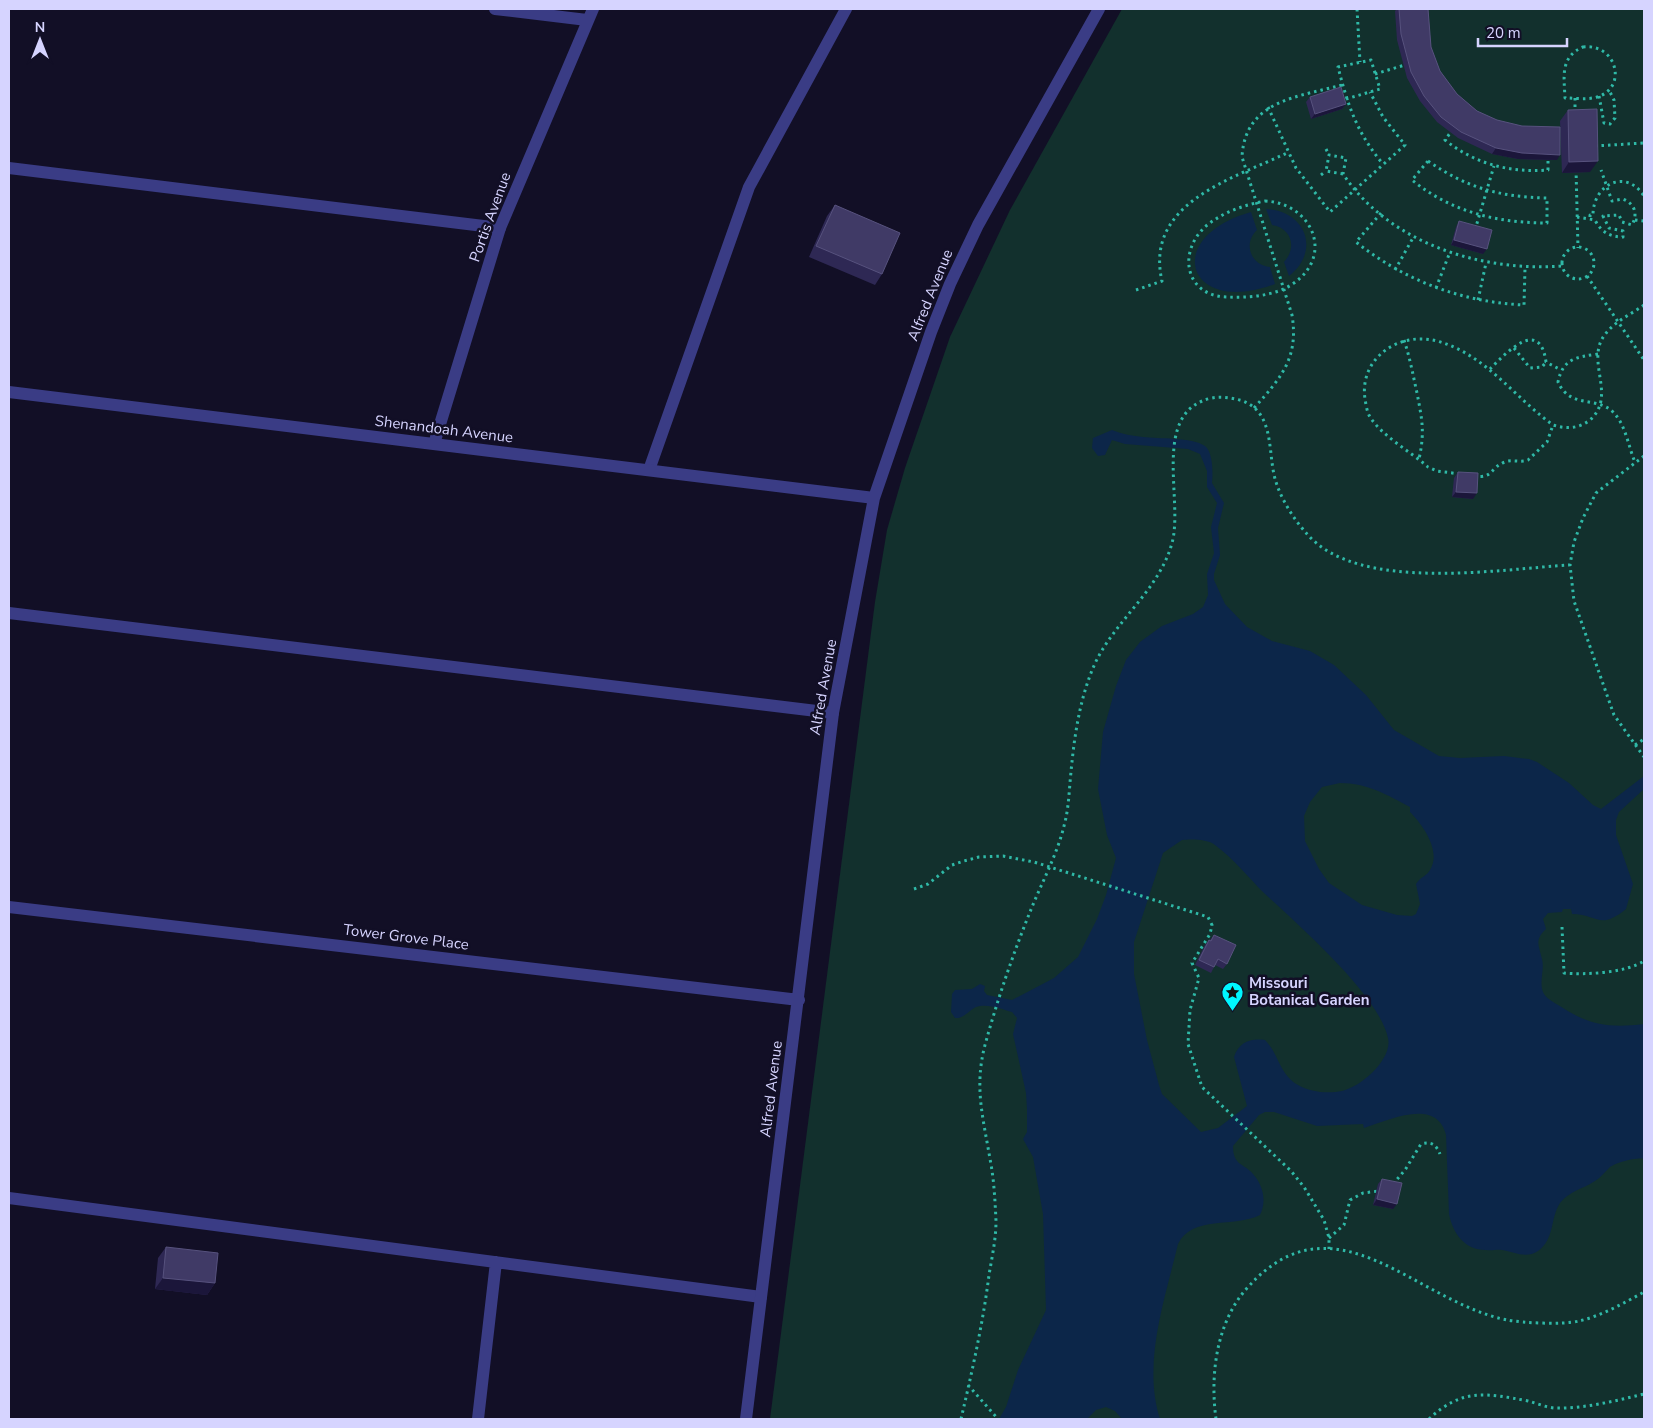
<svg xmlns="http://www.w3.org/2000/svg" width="1653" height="1428" viewBox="0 0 1653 1428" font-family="'Nunito Sans',sans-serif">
	<rect width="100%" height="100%" fill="#120f26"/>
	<path fill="#12302d" d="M1122,9H1644V1419H770L875,602L887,530L905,468L950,337L1010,210Z"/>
	<path fill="#0c2649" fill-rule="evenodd" d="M1266,209C1306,211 1321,251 1289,276L1284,262C1297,248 1292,228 1272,225Z
		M1251,212L1257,230C1243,243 1250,265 1270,267L1275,284C1188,317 1160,238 1251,212Z
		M1112,430C1122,434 1133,436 1143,437C1158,439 1192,437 1205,446C1213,452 1213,474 1212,483L1224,503L1218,528L1220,555L1214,574V580L1225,604L1247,627L1272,641L1310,651L1334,665L1366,695L1394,730L1439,756L1460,758L1504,756L1529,759L1537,762L1569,783L1593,805L1601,809L1644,776V789L1619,812L1616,820V835L1633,884L1626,909C1599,931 1598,914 1572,914L1571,909H1563L1562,912L1548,913L1543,919L1546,929C1534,940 1539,946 1542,959C1545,970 1538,984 1544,994C1548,1000 1557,1004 1563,1008C1591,1026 1612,1028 1644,1024V1159C1637,1157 1614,1163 1609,1168C1604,1173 1600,1178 1595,1181C1583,1189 1569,1191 1560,1203C1550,1218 1555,1239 1538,1251C1526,1259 1514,1252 1502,1250C1497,1249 1492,1251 1486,1250C1465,1250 1453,1234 1449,1214L1446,1135C1437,1097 1389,1120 1364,1128L1363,1124L1317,1126L1274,1112H1265L1259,1115L1233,1146C1233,1166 1244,1163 1253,1174C1263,1185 1267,1201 1260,1215C1234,1228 1192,1215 1178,1244C1165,1299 1142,1363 1160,1419H1122L1115,1411L1106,1407L1096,1410L1087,1419H999L1006,1407L1018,1370L1046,1310L1043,1214L1033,1157L1023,1139L1027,1132V1109L1026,1093L1013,1034L1017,1018L1012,1012C1002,1009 987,1003 976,1007C969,1010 964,1019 955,1018L951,1012L952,994L955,990L972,989L980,984L985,986L984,991L987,995L1012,1000L1054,978L1078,957L1097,919L1106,895L1116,858L1107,835L1098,789L1103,732L1116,686L1126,660L1140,642L1162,626L1193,614L1203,607L1208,595L1207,574L1214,553L1211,527L1217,503L1207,487V471L1200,454L1188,449L1125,444L1112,440L1105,455L1098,456L1092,448L1093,438ZM1340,783C1368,783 1387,795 1410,807V812C1422,824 1442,851 1430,870C1427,876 1420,877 1416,884L1420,904L1416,914L1412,916L1397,915L1362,905L1329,883L1319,869L1305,841L1304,816L1310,802L1322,787ZM1182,840C1191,839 1208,839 1215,845C1233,858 1248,877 1264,893C1297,924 1379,995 1388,1038C1393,1059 1361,1087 1342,1091C1328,1094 1310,1092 1298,1085C1279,1074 1279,1054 1265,1040C1250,1038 1239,1042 1234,1057L1247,1106L1218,1128L1201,1132L1162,1094L1159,1085L1147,1040L1134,974V942L1163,853Z"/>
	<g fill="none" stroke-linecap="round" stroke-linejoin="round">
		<path stroke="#2fb9a7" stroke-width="3" stroke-dasharray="2.5 4" stroke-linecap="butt" d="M1357,9L1360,62
			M1583,47C1617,43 1628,88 1597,97C1587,100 1575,98 1565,98C1564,76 1560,57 1583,47Z
			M1375,74L1408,64
			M1599,96L1604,123L1610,124L1615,118L1614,100L1609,90
			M1575,98V112
			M1346,99L1380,89L1371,60L1338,67C1348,106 1357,133 1383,164
			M1268,107L1296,168L1330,212L1405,145L1383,117L1370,92
			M1453,129L1445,140C1475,164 1510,173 1548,170V158
			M1595,146L1644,143
			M1326,149L1329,155
			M1428,161C1467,188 1500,197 1547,198V223C1498,223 1451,212 1412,180Z
			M1576,169L1578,248
			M1343,174L1326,171L1329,155L1346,158L1343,174C1390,244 1482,272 1562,266
			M1321,175L1326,171
			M1265,201C1311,203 1335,254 1294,283C1276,296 1249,298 1227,297C1185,296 1177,252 1206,226C1223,212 1244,205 1265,201Z
			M1381,213L1356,242C1405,281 1462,302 1524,305L1525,268
			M1577,217L1595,220C1601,232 1610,237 1623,237V231L1609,228L1603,216L1619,215L1622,222L1632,225C1638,214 1635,204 1623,199L1612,201L1601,170
			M1590,217V215H1593C1593,184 1626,168 1644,196
			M1635,220L1644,221
			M1475,230L1494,166
			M1562 263a16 16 0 1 1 32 0a16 16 0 1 1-32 0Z
			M1395,270L1414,236
			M1587,276L1644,360
			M1436,288L1450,252
			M1136,290L1162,281C1144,203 1232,179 1287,153
			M1478,300L1486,263
			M1404,340C1410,358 1413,375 1417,393C1422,419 1425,432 1419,459
			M1514,348L1530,368L1542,367L1546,362
			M1598,354C1577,357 1563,358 1558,382C1570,409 1597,396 1613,412C1626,425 1628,446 1635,462
			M1490,369C1507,352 1540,317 1546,362L1561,370
			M1254,408C1281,378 1299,358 1292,315L1242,157C1245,100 1298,97 1342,85
			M1644,456L1596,493L1583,518L1574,542L1570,565L1574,601L1608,698L1614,715L1644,757
			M1460,474L1437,471L1428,467C1410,451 1383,437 1370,417C1367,412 1366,405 1365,399C1359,358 1399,331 1437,341C1485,354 1514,397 1553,425C1566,429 1578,429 1590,420C1616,397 1588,365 1602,339C1611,323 1630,315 1644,305
			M1474,476C1494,479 1490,467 1505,462C1512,459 1520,463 1528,460L1547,442L1553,425
			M1635,745L1644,739
			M914,889L928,884L952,865L964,861L979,857L1003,856L1034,862L1208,917L1212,925L1210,934L1192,963L1199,978L1190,1010L1188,1044L1202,1087L1291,1171L1304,1187L1324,1220L1329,1238V1249
			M1562,927L1564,973C1586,975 1625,973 1644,961
			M1393,1184L1405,1170L1421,1144C1432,1141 1436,1145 1440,1154
			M1329,1238L1344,1225L1350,1200L1363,1193L1379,1191
			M968,1385L998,1419
			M961,1419C972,1372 983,1323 989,1275C992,1257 996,1239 996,1221C995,1200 994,1179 990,1159C983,1117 974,1087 985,1045C997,1001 1013,954 1030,912C1041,884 1057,855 1064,826C1069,808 1069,790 1071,772C1074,739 1079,704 1091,673C1109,624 1158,594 1172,543C1184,500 1150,411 1212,398C1222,396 1233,398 1243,401C1276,414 1267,455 1276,482C1282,501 1295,521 1308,535C1360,593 1499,569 1570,565
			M1216,1419C1210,1375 1216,1322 1248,1287C1335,1191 1416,1302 1507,1320C1523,1323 1563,1325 1579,1321C1601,1316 1624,1303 1644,1292
			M1429,1419C1462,1388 1486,1393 1528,1401C1536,1403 1545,1407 1554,1408C1583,1409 1615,1401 1644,1394"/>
		<path stroke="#3a3c85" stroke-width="12" d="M9,168L500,228
			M649,470L749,187L846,9
			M9,613L833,713
			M9,1198L761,1297
			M478,1419L496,1262"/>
		<path stroke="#3a3c85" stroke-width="12" d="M495,9L587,20
			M9,392L874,498
			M434,444L500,228L593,9
			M9,907L799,1000
			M746,1419L833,713L874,498L931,332L950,284L978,225L1099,9"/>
	</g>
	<path fill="#2e2854" d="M1397,9H1428L1431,47L1440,71L1457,94L1477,111L1557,160L1518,159L1492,154L1458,138L1437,122L1420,101L1407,78L1397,40L1395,11Z
		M1310,97L1346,104L1342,109L1311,119L1306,102Z
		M1568,110L1590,172L1562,173L1560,121Z
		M835,205L882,274L875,285L809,257L827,216Z
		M1459,221L1483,254L1451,245L1456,227Z
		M1458,472L1473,499L1452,497L1454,478Z
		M1214,935L1227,964L1223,969L1215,965L1211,973L1195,965L1205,945L1209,940H1210Z
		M1382,1179L1393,1209L1373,1205L1378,1184Z
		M166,1247L215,1283L207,1295L155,1289L158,1258Z"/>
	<path fill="#1b163a" d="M1346,104L1342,109L1311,119L1315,114Z
		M1496,148L1560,155L1557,160L1518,159L1492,154Z
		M1598,161L1590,172L1562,173L1569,162Z
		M1454,240L1487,249L1483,254L1451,245Z
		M1456,492L1477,493L1473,499L1452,497Z
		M1377,1199L1397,1204L1393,1209L1373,1205Z
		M163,1278L215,1283L207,1295L155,1289Z"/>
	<path fill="#403a66" stroke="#57527e" d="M1399,9H1428L1431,47L1440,71L1457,94L1477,111L1497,120L1522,126L1560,127V155L1522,153L1496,148L1461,132L1441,117L1424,96L1411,72L1401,34Z
		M1341,87L1346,104L1315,114L1310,97Z
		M1597,109L1598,161L1569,162L1568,110Z
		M835,205L900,233L882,274L816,246Z
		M1459,221L1492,230L1487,249L1454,240Z
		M1458,472L1478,473L1477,493L1456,492Z
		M1214,935L1236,945L1227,964L1218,959L1214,967L1199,960L1209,940L1211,941Z
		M1382,1179L1402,1183L1397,1204L1377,1199Z
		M166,1247L218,1253L215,1283L163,1278Z"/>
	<defs>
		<symbol id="sight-pin" viewBox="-11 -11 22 30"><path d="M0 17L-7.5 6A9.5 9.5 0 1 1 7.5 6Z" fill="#00f6ff" stroke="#120f26"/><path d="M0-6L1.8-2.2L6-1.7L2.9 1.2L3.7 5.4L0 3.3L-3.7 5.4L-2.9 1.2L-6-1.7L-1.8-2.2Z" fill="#111"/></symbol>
	</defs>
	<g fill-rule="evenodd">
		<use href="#sight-pin" x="1220" y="980" width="25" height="34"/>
	</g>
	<g text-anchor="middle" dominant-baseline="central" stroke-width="5" stroke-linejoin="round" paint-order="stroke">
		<g font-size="15" fill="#d6d4ff" stroke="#120f26">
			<text transform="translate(490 217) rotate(-70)">Portis Avenue</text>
			<text transform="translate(930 295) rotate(-68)">Alfred Avenue</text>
			<text transform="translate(444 429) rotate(7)">Shenandoah Avenue</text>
			<text transform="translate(823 687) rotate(-80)">Alfred Avenue</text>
			<text transform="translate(406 937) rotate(7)">Tower Grove Place</text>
			<text transform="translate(771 1089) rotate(-83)">Alfred Avenue</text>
		</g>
		<g font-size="15" font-weight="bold" fill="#d6d4ff" stroke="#120f26" text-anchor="start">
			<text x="1249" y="983">Missouri<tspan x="1249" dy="17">Botanical Garden</tspan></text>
		</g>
	</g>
	<rect width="1653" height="1428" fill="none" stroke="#d6d4ff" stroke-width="20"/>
	<g transform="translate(40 40)" stroke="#120f26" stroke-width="4" paint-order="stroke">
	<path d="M0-4L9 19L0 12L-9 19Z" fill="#d6d4ff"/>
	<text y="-8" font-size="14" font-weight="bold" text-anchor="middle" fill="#d6d4ff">N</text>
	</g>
	<path d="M1478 38v8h89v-8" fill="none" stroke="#d6d4ff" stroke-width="2.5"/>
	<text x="1486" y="38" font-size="15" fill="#d6d4ff" stroke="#120f26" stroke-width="4" paint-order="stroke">20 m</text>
</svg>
